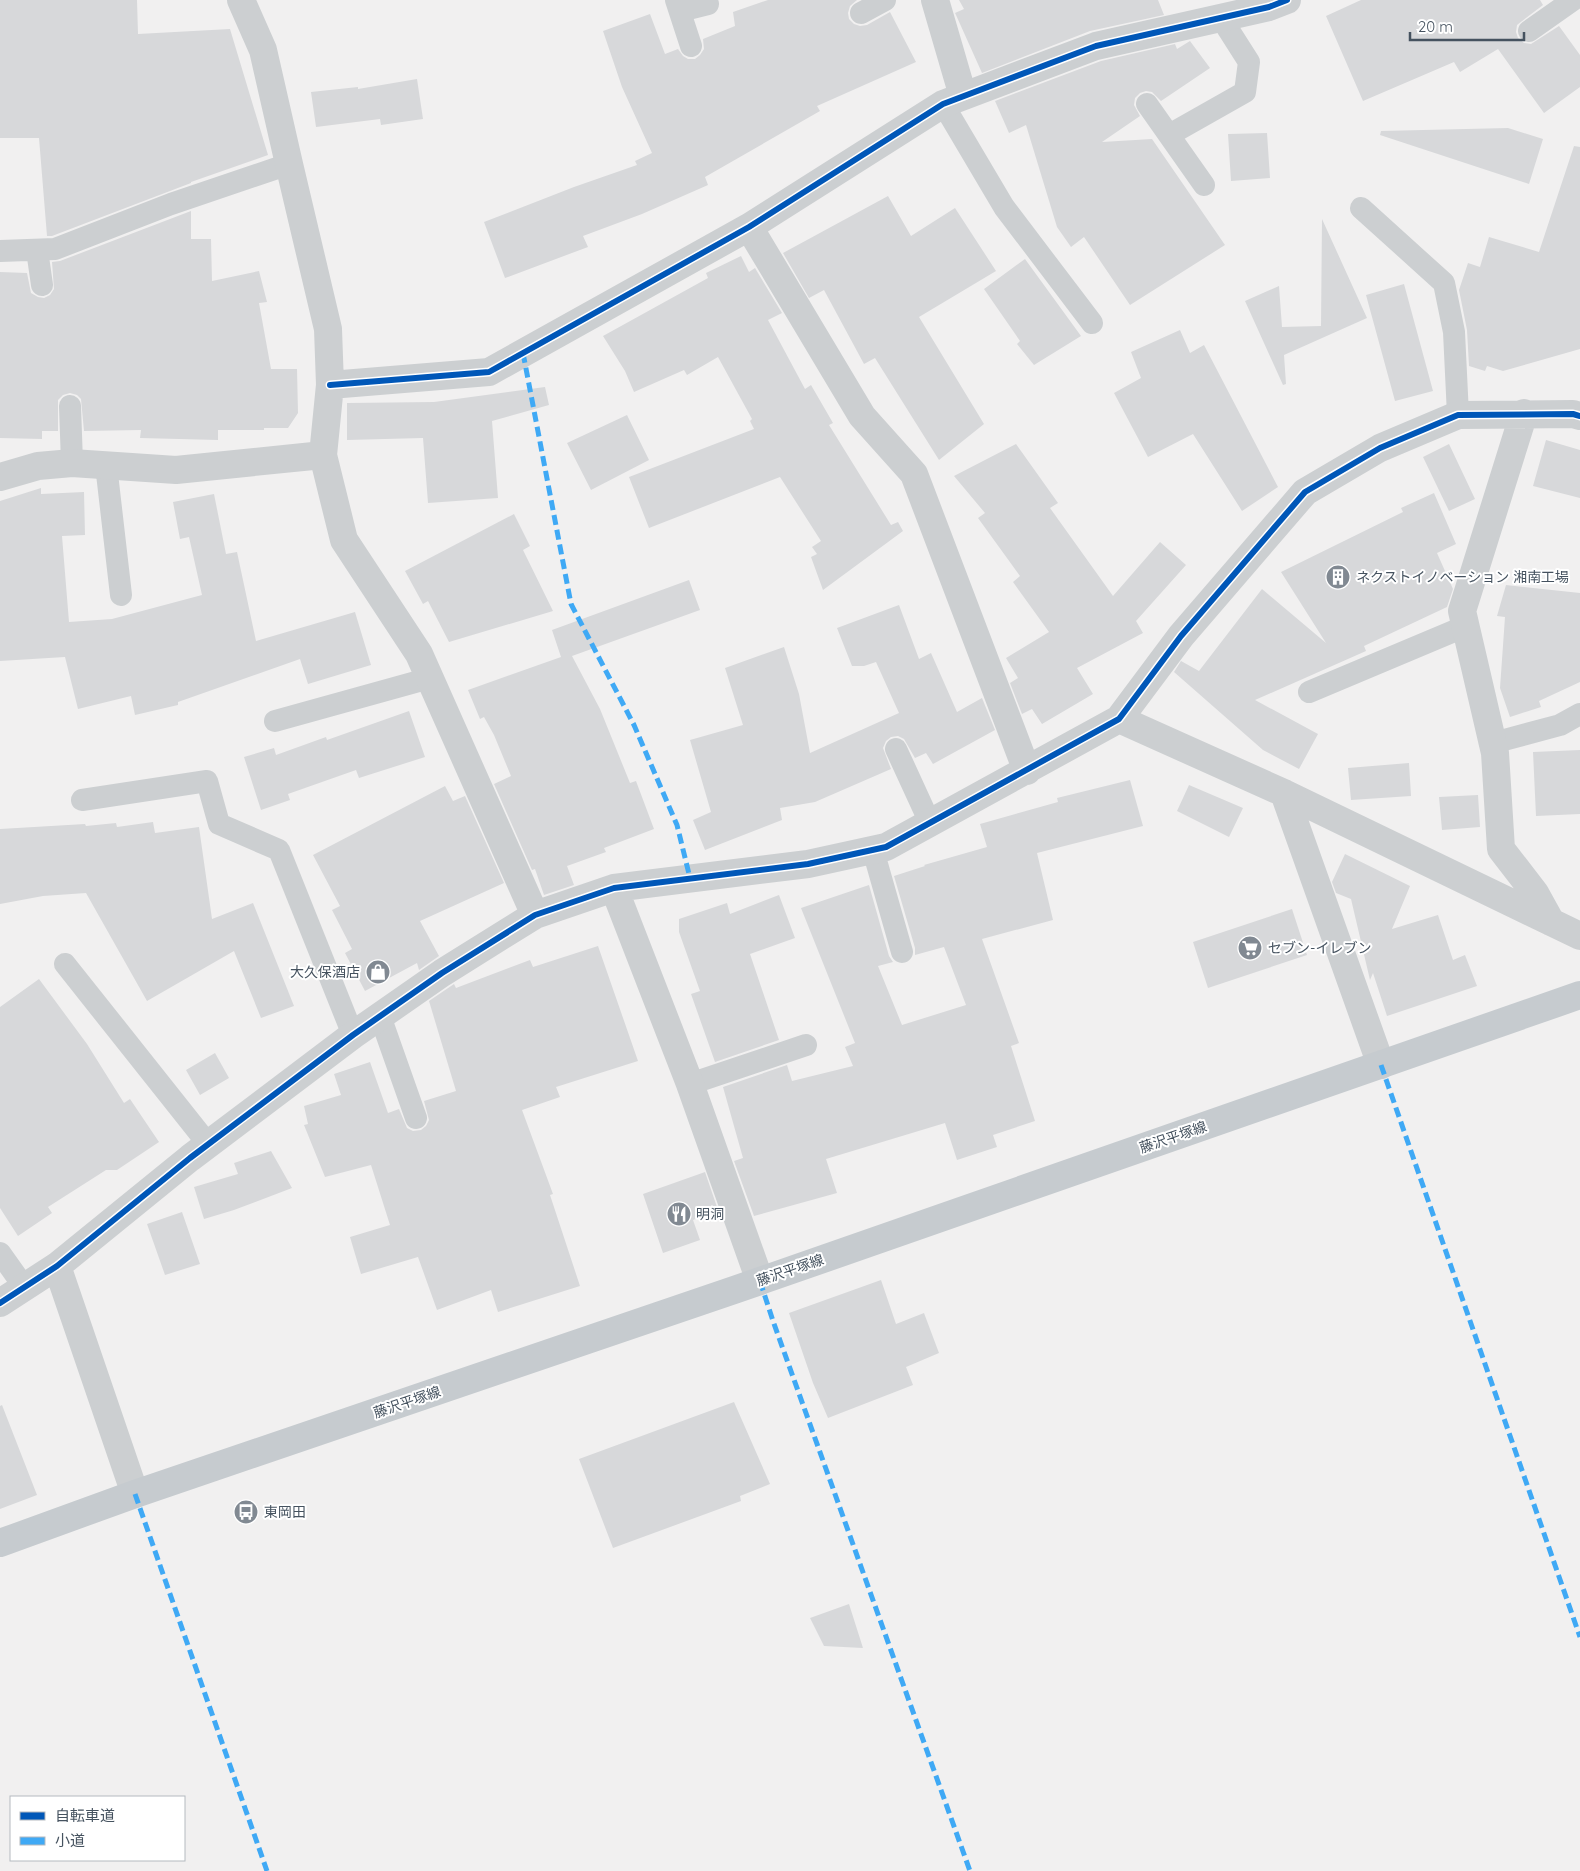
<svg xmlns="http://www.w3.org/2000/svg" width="1580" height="1871" viewBox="0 0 1580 1871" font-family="Quicksand,'Noto Sans JP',sans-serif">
	<rect width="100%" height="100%" fill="#f1f0f0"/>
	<path fill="#d7d8da" d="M0,0H137L138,34L230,29L268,155L191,182V183L52,236H47L39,138H0Z
		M768,0H857L850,6L848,13L849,19L854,24L860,26L867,25L890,12L916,62L817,106L820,111L705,177L708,185L642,214L583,236L588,247L505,278L484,222L574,187L637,165L635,161L652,153L622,87L603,31L650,14L665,54L678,49L683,56L688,59H695L700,55L704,49L703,39L735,26L733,12Z
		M959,0H1158L1164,15L1090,31L982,73L956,15L955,13L964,9Z
		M1361,0H1540L1543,5L1517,25L1516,32L1518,38L1524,43L1531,44L1559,26L1580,55V87L1544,113L1498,49L1460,72L1454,62L1363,101L1326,16Z
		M1190,41L1210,68L1161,101L1152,92L1146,91L1140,93L1135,98L1134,105L1140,116L1102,142L1152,139L1225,245L1130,305L1084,237L1071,247L1057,227L1026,125L1009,133L995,101L1101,61L1175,44L1177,49Z
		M417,79L423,119L381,125L380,119L316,127L311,92L358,87V89Z
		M1508,128L1543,139L1529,184L1380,135L1381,131Z
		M1267,133L1270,178L1231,181L1228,134Z
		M1574,146L1580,147V349L1503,371L1487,366L1485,371L1469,366L1467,330L1459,290L1468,263L1480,267L1489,237L1539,252Z
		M888,196L911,236L955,208L996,271L919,317L984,424L939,460L875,358L864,364L824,290L809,298L783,253Z
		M191,211V239H211L212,281L259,271L267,302L259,303L271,369H297L298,413L288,428H264V430H218V440L140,438L141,430L84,431L81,399L77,395L70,393L63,395L58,400V431H42V439L0,438V272L27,273L31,293L38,297L44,298L50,295L54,289L52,262L60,261Z
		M1322,219L1367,318L1284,355L1286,384L1283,385L1245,301L1279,286L1282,327L1321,326Z
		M741,256L749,272L755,268L782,313L768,320L805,389L811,385L833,423L829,425L891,525L898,522L903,531L823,590L811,557L817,554L812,547L821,541L780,477L649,528L629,477L754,429L750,421L752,419L718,357L687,375L684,370L634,392L625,371L603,336L708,278L706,273Z
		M1025,259L1081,336L1034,365L1017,344L1020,341L984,289Z
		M1404,284L1433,391L1395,401L1366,295Z
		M1180,330L1190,353L1204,345L1278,487L1242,511L1193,434L1148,457L1114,393L1141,378L1131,352Z
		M545,387L549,405L492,421L498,498L428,503L423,438L347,440V403L434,402Z
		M627,415L649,460L591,490L567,443Z
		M1546,440L1580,450V498L1533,486Z
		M1016,444L1058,503L1050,508L1113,596L1160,542L1186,565L1136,621L1143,633L1077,668L1093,694L1042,724L1032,709L1022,714L1010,683L1018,678L1006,658L1049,632L1013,582L1020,576L978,518L985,513L954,476Z
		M1449,444L1475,499L1449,511L1423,457Z
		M41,488V494L84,492L85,535L62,536L69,622L112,619L202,595L189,537L180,539L173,502L214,494L226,554L237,552L256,641L355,612L371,665L308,684L300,659L178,702V705L135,715L131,696L78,709L65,657L0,661V501Z
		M1434,493L1456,544L1437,553L1453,589L1447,607L1364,646L1366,651L1255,700L1318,734L1299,769L1263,750L1174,672L1181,661L1199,671L1262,589L1326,643L1281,572L1403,512L1401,508Z
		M514,514L530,546L523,550L553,611L449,642L428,601L423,604L405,571Z
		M689,580L700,610L572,656L600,709L630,783L636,781L654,829L604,848L606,852L567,866L574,885L544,895L535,869L532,870L494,784L511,776L494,735L484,717L480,719L468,690L561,657L552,630Z
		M1506,585L1580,593V682L1539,701L1541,707L1510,717L1500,688L1505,617L1497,616Z
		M899,605L919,659L931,653L957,712L982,698L995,730L933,764L926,753L915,758L904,739L898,736L891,737L886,741L883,748L891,769L815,802L780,808L782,820L705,850L693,820L711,812L690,740L743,725L725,668L784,647L799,694L810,753L899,713L876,662L864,666H852L837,628Z
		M409,711L425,757L359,778L356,770L288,794L290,800L261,810L244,757L274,748L276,755L326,737L327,740Z
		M1580,750V814L1536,816L1533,752Z
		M1409,763L1411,796L1351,800L1348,768Z
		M1130,780L1143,826L1037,853L1053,920L982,939L1019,1043L1011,1046L1035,1121L993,1135L997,1147L957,1160L945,1123L826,1159L837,1193L754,1216L734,1161L743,1158L723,1087L787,1065L792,1081L853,1066L845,1047L855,1043L801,908L869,885L889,956L893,962L878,966L902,1025L966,1005L944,947L915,955V948L894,876L925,866L924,865L987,847L980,824L1058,802L1057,798Z
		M1189,785L1243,808L1229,837L1177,811Z
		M445,786L453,801L465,796L504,883L420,921L439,956L419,970L417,963L365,991L345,953L352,949L332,910L340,906L313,855Z
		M1478,795L1480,827L1442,830L1439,797Z
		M153,822L155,833L199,827L212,919L253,903L294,1006L261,1018L234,951L147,1001L86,893L43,896L0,904V829L85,824L86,826L116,823L117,827Z
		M1345,854L1410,886L1392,929L1438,915L1453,960L1465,955L1477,986L1387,1016L1373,973L1370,980L1351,899L1336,893L1332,882Z
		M779,895L795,938L750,954L779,1040L715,1062L691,994L700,991L679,932V919L727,903L730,914Z
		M1292,909L1307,955L1208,988L1193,942Z
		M598,946L638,1061L556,1087L560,1097L522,1110L553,1194L550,1195L580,1286L498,1312L491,1290L437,1310L418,1257L361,1274L350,1237L390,1225L371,1165L325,1177L304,1125L308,1124L304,1106L341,1095L334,1074L370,1062L388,1113L399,1109L407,1128L413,1131L421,1130L426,1126L429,1120L424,1101L456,1091L429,1001L454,984L456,988L530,960L533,967Z
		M39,979L87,1044L124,1103L130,1099L159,1142L117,1170H106L48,1207L52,1213L18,1236L0,1208V1007Z
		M215,1053L229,1078L200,1095L186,1070Z
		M271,1151L292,1188L234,1210L204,1219L194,1187L238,1174L234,1163Z
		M705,1172L718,1210L693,1220L700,1240L663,1253L643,1194Z
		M182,1212L200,1264L165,1275L147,1224Z
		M881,1280L896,1324L924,1313L939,1353L906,1367L913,1385L828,1418L813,1383L789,1313Z
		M734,1402L770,1484L740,1496L741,1501L613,1548L579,1459Z
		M2,1405L37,1495L0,1509V1406Z
		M849,1604L863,1648L824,1646L810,1618Z"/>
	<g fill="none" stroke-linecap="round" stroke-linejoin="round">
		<path stroke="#cccfd1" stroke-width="22" d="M676,0L691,46
			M680,11L708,4
			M861,13L885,0
			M1529,31L1573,0
			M943,104L1004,207L1092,323
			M1147,104L1204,185
			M1169,135L1245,92L1249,62L1221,18
			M1361,208L1444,283L1454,332L1458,415
			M37,250L42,285
			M0,251L55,249L171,204L289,164
			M70,406L72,463
			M106,465L121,595
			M1309,692L1466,626
			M275,721L430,678
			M1493,743L1560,725L1580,714
			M896,749L930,823
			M82,800L207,781L219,824L279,850L353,1035
			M873,850L902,952
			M65,964L208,1144
			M380,1016L416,1118
			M690,1084L806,1045
			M0,1253L25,1288"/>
		<path stroke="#cccfd1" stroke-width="28" d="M241,0L263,50L289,164L328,329L330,385L323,455L344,540L419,654L535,915
			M935,0L963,96
			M749,227L862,416L914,474L1027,771
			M330,385L489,372L749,227L943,104L1096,46L1269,7L1287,0
			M1524,413L1462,611L1495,753L1501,849L1535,893L1551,922
			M0,477L38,466L72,463L176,470L323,455
			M1119,719L1284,793L1580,936
			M1284,793L1381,1065
			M614,888L690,1084L760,1281
			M57,1266L135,1494
			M0,1303L57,1266L190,1158L353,1035L442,973L535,915L614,888L808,864L886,847L1119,719L1181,636L1305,492L1380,448L1458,415L1573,414L1580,416"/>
		<path stroke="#c6cbcf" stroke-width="28" d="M0,1543L135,1494L737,1289L1580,995"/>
		<path stroke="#3fa9f5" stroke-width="5" stroke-dasharray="10 5" stroke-linecap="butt" d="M523,353L571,604L634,725L677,825L690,878
			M1381,1065L1580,1637
			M760,1281L773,1321L970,1871
			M135,1494L267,1871"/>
		<defs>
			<path id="cycleway" d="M330,385L489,372L749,227L943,104L1096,46L1269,7L1287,0
				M0,1303L57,1266L190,1158L353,1035L442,973L535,915L614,888L808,864L886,847L1119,719L1181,636L1305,492L1380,448L1458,415L1573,414L1580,416"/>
		</defs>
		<use href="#cycleway" stroke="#fff" stroke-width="9"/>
		<use href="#cycleway" stroke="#0057b8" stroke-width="6"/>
	</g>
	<defs>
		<symbol id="building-disc" viewBox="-11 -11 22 22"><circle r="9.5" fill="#818992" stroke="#fff"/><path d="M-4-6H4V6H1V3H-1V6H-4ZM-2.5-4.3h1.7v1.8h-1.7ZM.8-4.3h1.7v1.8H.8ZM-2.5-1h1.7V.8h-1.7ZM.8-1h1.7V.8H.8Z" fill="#fff"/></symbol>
		<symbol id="supermarket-disc" viewBox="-11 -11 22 22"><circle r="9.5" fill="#818992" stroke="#fff"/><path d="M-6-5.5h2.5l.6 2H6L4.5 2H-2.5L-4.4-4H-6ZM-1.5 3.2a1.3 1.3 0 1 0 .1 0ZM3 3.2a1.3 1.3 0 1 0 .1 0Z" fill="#fff"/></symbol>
		<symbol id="shop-disc" viewBox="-11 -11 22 22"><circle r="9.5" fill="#818992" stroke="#fff"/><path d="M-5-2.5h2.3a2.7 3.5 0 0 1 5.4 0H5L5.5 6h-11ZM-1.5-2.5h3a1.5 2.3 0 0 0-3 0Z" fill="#fff"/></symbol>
		<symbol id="restaurant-disc" viewBox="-11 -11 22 22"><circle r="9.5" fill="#818992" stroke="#fff"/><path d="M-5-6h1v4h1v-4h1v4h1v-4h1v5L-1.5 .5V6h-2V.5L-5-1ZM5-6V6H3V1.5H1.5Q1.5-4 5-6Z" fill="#fff"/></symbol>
		<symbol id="bus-disc" viewBox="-11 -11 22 22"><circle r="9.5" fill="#818992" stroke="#fff"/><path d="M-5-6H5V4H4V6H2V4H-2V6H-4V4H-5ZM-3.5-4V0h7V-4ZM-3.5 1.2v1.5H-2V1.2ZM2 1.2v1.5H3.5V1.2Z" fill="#fff"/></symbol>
	</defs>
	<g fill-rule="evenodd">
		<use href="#building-disc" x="1324" y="563" width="28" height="28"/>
		<use href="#supermarket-disc" x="1236" y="934" width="28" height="28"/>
		<use href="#shop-disc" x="364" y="958" width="28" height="28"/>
		<use href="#restaurant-disc" x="665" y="1200" width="28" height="28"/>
		<use href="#bus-disc" x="232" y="1498" width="28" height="28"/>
	</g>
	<g text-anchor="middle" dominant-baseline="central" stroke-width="4" stroke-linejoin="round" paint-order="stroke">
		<g font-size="14" fill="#45525f" stroke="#fff" text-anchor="start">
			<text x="1356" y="577">ネクストイノベーション 湘南工場</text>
			<text x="1268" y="948">セブン-イレブン</text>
			<text x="360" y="972" text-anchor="end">大久保酒店</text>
			<text x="696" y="1214">明洞</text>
			<text x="264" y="1512">東岡田</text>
		</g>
		<g font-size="14" fill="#45525f" stroke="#fff">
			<text transform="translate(1173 1137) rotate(-19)">藤沢平塚線</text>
			<text transform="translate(790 1270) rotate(-19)">藤沢平塚線</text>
			<text transform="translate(407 1402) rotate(-19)">藤沢平塚線</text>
		</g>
	</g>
	<rect x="10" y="1796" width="175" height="65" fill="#ffffff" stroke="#b5babf"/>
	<rect x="20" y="1812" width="25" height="8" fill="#0057b8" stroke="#b5babf"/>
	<text x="55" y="1821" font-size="15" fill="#45525f">自転車道</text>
	<rect x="20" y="1837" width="25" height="8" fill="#3fa9f5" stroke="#b5babf"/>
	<text x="55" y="1846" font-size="15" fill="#45525f">小道</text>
	<path d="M1410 32v8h114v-8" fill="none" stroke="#45525f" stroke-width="2.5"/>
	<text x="1418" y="32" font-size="15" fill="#45525f" stroke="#ffffff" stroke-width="4" paint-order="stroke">20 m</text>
</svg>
